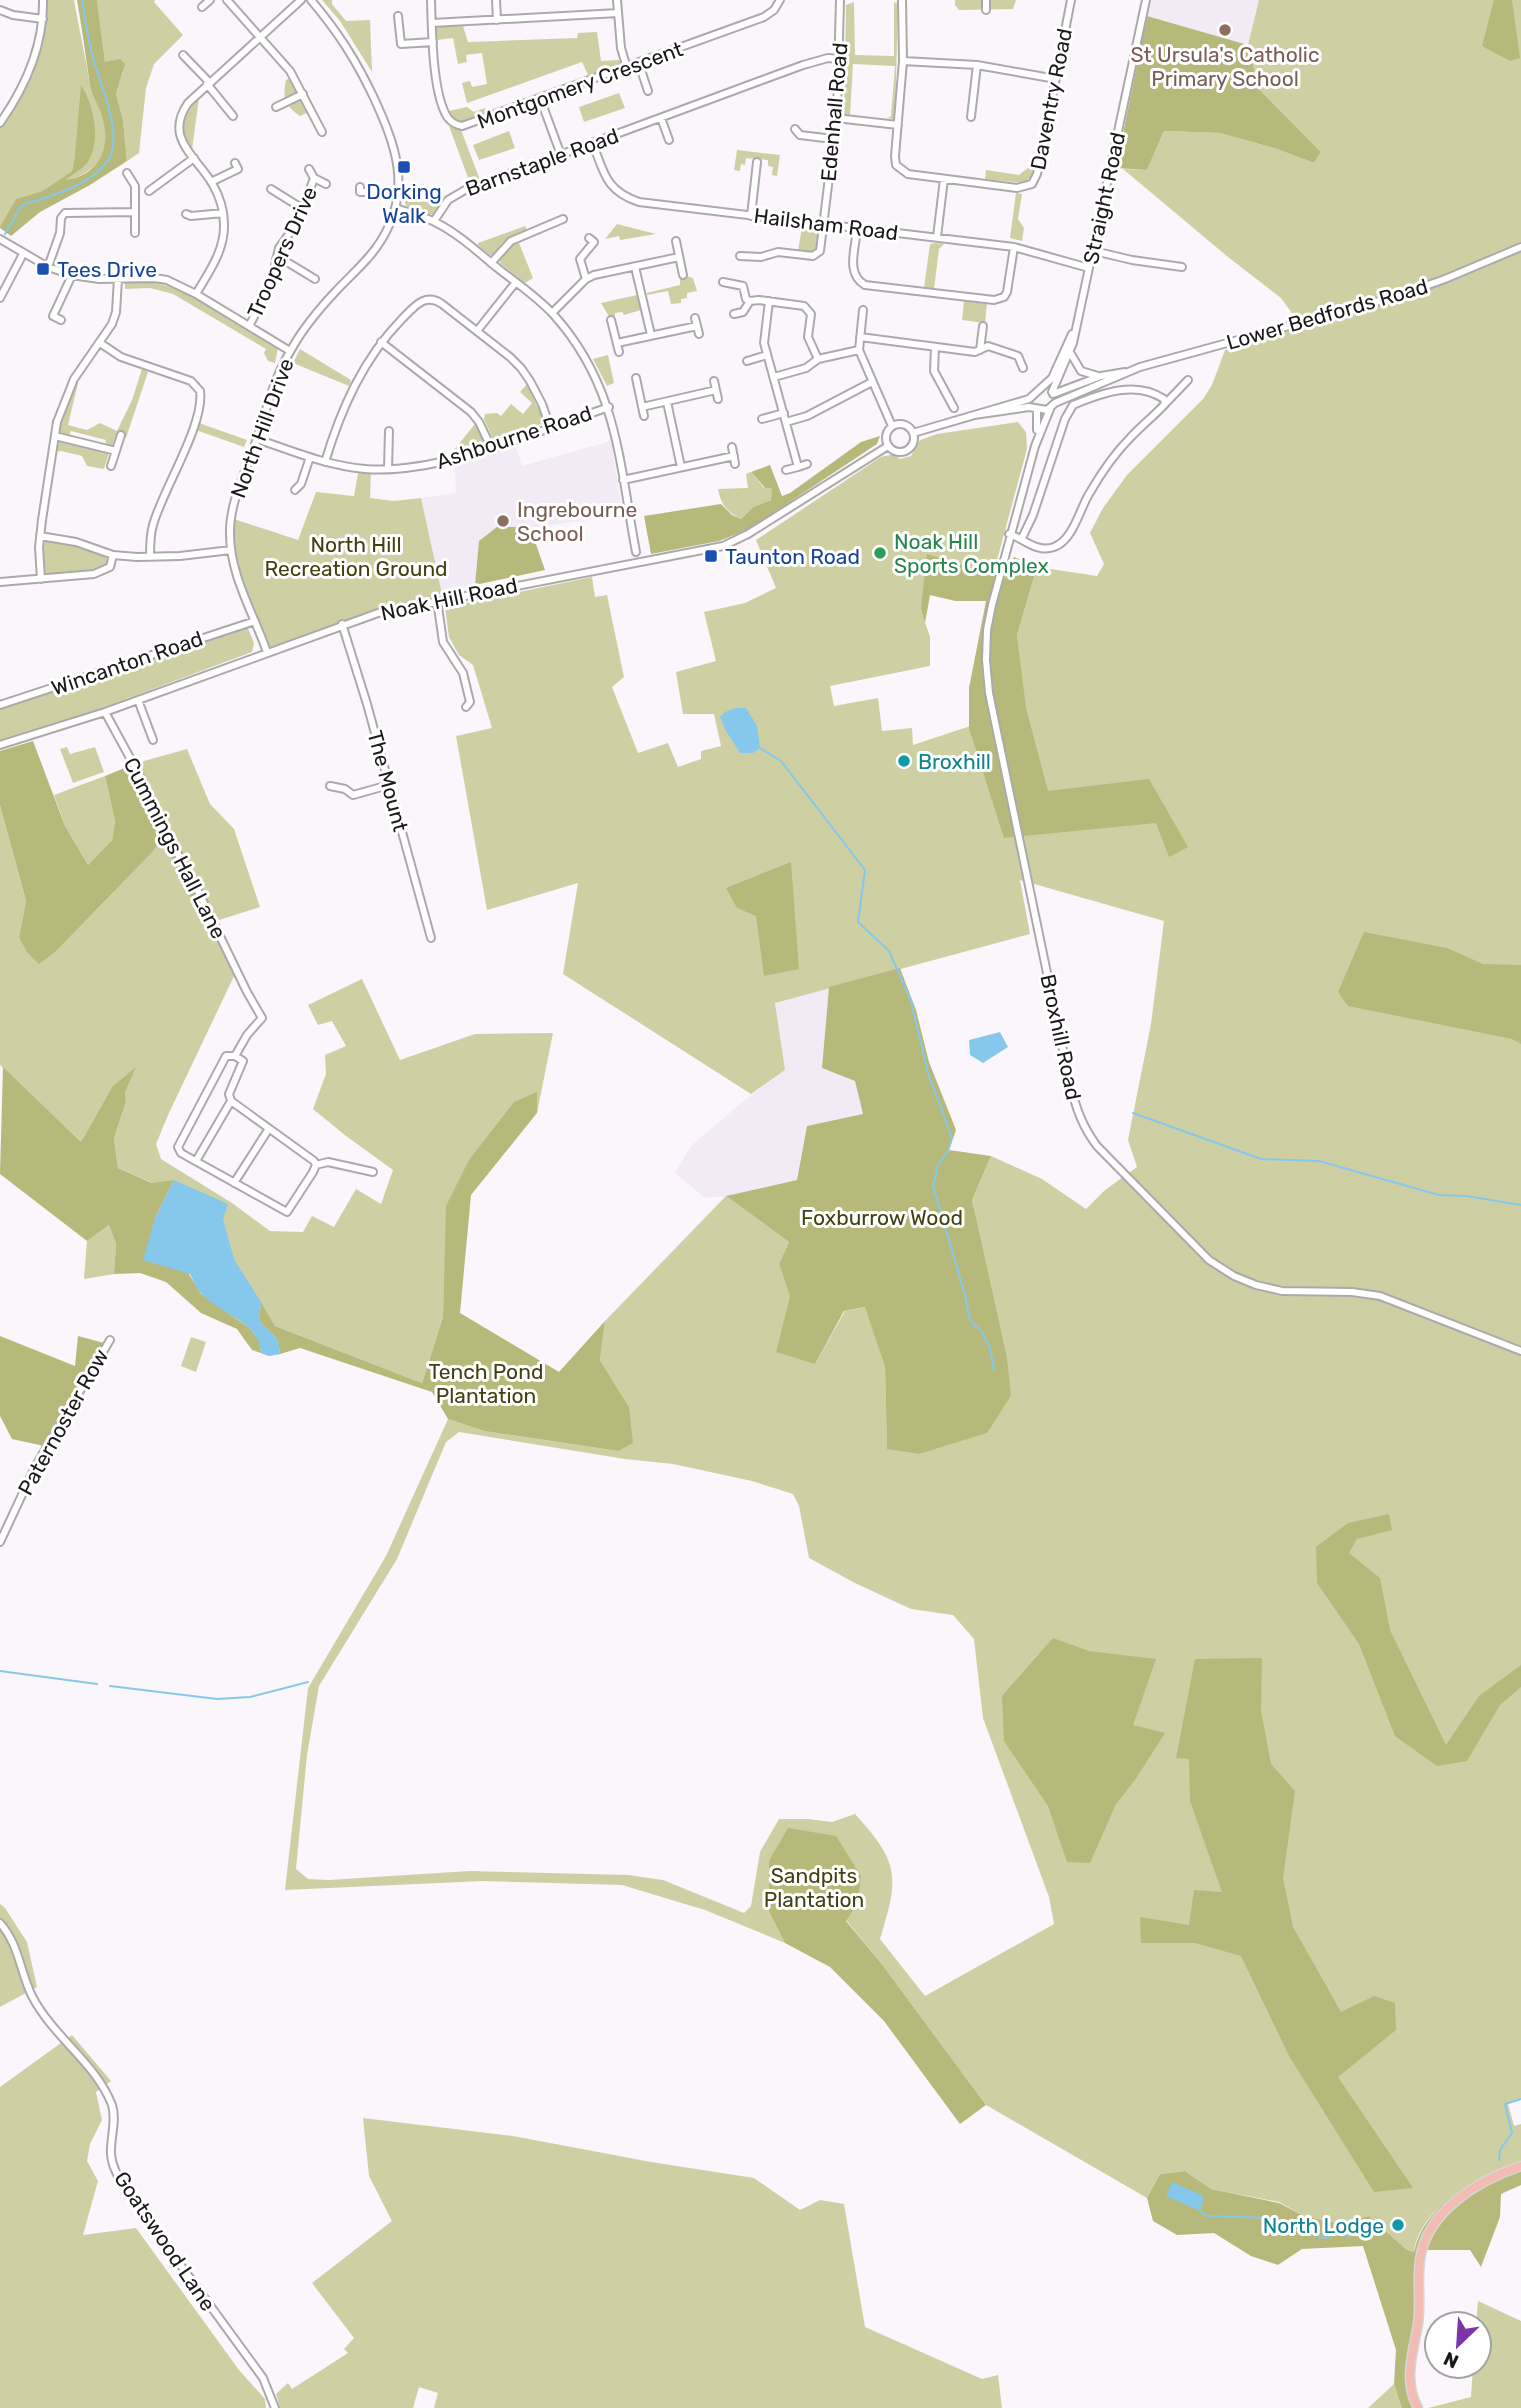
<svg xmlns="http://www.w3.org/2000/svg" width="1521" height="2408" viewBox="0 0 1521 2408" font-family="Rubik,sans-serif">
	<rect width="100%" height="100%" fill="#faf6fb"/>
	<path fill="#f2eaf5" d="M1150,0H1259L1248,45L1147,16Z
		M611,441L623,515L538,527H497L479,541L475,585L442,594L421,498L456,493L455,465L515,444L522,466Z
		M829,987L822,1068L855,1081L863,1115L807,1126L797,1180L726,1196L705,1198L675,1173L691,1146L747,1098L785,1070L775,1003Z"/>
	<path fill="#ced0a4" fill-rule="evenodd" d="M45,0H74C79,29 86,58 90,86C92,97 100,106 103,117C113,152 97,174 64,181C94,160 92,156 94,120L75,155L72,171L42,191L16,199L0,226V128L15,107L33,74L46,25Z
		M97,0H155L154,2L183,35L154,64L146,88L139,153L127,161L123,120L116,94L123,71L105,62Z
		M322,0H332V4L346,21L370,20L372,72L340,21Z
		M955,0H1016L1013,9L959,10L955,5Z
		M1259,0H1521V2100L1508,2104L1514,2126L1521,2124V2161C1482,2175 1420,2206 1414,2252L1407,2250L1369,2216L1338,2223L1304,2216L1279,2202L1211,2189L1185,2171L1160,2174L1147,2198L986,2105L881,1963L846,1920L858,1903L769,1912L785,1943L705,1910L622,1885L483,1881L285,1890L308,1688L386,1556L448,1419L484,1431L618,1451L629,1407L600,1360L605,1321L726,1196L789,1242L779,1264L815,1364L845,1311L866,1307L885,1367L887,1446L920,1454L986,1433L1011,1396L972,1200L991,1156L1042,1179L1086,1209L1105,1190L1137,1167L1128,1140L1151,1024L1164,921L1020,880L1030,934L775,1003L785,1070L751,1094L563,974L578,883L487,910L456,736L492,728L473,665L459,655L449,637L445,607L592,577L595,597L607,595L624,677L612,687L638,753L668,743L678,767L701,759V751L721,746L714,714H683L676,672L716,661L704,612L745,603L776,588L756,540L881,457L894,454L900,459L911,456L920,440L937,434L1018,422L1026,432L1027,449L986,601H956L930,595L925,622L930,637V666L830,686L834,706L878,698L882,731L912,728L913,745L1025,708L1017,635L1037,567L1097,576L1104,564L1090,533L1103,508L1127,475L1203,399L1212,385L1225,350L1302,327L1281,298L1228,257L1123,169L1147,170L1164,131L1220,133L1277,149L1314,163L1321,152L1259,89L1248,45ZM459,1432L625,1459L673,1464L752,1481L793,1494L799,1506L809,1558L855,1583L911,1609L953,1615L974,1639L983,1718L1049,1897L1054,1924L925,1996L880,1939C899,1877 900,1863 855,1814L832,1822L808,1819H779L760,1852L751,1906L744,1913L663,1880L628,1875L469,1871L329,1880L308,1879L296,1869L307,1755L319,1686L397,1559L446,1442Z
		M854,2L855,55L894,56V2L898,4L895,118L892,119L888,118L891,116L895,66L853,64L850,115L844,114L846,5Z
		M463,26L468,42L577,38L578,33L597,32L601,61L619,60L621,63L619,66L589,77L582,62L467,103L462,83L470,81L472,87L487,84L482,53L466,55L467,62L458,64L453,38L437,40L435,27Z
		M290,78L307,113L300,116C285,106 282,98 286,80Z
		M619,93L625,108L584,122L579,107Z
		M199,97L192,150C176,130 183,114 199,97Z
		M467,107L474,112L485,108L487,115C473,120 456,129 449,111Z
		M449,126L461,130L480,180L470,183Z
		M509,131L515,148L479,160L473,145Z
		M737,150L780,155L777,176L772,175L773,167L768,166V160L746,158L745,165L741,164L740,171L734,170Z
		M1029,167L1034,169L1033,174L1025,183L985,179L986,170L1019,175Z
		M415,185L422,202L435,198L439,205L435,214C424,216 412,211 405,204L406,188Z
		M1016,193L1022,194L1018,219L1024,228L1022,241L1010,238Z
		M617,224L656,234L620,240L619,236L605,239Z
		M525,226L527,230L510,238L494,255H490L478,245V243Z
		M802,227L819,230L817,250L812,253L798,251Z
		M515,242L519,243L533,278L525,283L500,263L499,259Z
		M935,243L944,244L939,249L934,289L924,288L930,244Z
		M683,275L693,278L697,291L687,293V298L681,299V303L671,304L668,291L647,295V293L680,285V278Z
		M144,281L178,288L278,348L275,363L268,361L264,353L266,349L173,294L150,288L125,289V282Z
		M637,295L641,310L624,315L622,312L615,313V319L611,320L601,303Z
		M964,301L987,303L985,323L962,320Z
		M300,349L351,380L349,386L293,363Z
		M608,355L614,383L607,386L593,359Z
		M142,369L148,372L126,438L117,432L112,446L105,445L106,440L71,431L69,436L59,434L58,428L74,382L78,383L68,425L87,430L100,423L117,431L132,400Z
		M527,384L543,419L541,424L493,439L484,419L485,414L497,413L501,416L511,404L523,414L532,403L520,392Z
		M199,423L247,440L244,447L196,430Z
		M475,424L484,440L483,444L449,456Z
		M59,441L85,445L109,453L104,469L87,466L82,456L61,451L55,452Z
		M359,468L371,469L370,498L394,501L421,498L442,594L363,616L269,649C255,618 229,552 234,519L298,540L316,492L354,496Z
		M751,472L764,488H773L771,500L753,507L741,519C727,512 721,505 718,489L748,488L746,474Z
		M46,540L71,543L108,557L107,566L96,571L47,576C40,568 41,549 46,540Z
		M247,626L254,643L252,652L99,709L0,741V709L114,671C122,673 127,671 132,664Z
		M67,747L70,754L95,747L104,772L73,783L60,749Z
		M187,749L210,804L234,829L260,907L213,922L233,963L235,974L169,1113L156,1144L161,1159L232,1203L270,1231L303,1232L312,1216L334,1227L356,1189L381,1204L393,1170L346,1136L313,1109L326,1074L325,1055L346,1046L332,1021L318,1025L308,1005L362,979L400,1060L475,1034L553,1033L537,1113V1093L447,1206L443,1317L422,1383L275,1326L261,1303L259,1321L278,1340L280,1354L269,1356L261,1353L248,1327L201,1294L190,1274L143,1260L155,1218L174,1181L153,1183L118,1168L114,1138L126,1102L125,1092L112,1087L81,1142L0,1065V805L26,901L19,937L162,837L204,922L214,917L137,763Z
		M105,776L115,821L112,840L88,865L65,826L54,795Z
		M109,1225L116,1244L114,1274L84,1279L87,1241Z
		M191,1337L206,1342L196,1372L181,1366Z
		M0,1904L5,1908L27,1942L37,1987L0,2007Z
		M72,2035L111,2081L96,2092L102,2120L90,2144L87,2161L98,2181L83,2235L136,2228L239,2370L265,2399L266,2408H0V2087Z
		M363,2118L513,2136L651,2162L754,2178L800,2210L820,2200L844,2204L865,2327L982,2379L998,2375L1002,2408H434L438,2393L419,2387L413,2408H280L276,2394L288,2383L292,2389L348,2353L344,2349L354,2338L312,2283L392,2221L369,2176Z
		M1478,2301L1521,2321V2408H1428L1471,2397L1473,2366H1479V2324H1476Z
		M1394,2384L1402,2408H1368Z"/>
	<path fill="#b7b97a" d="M77,0H97L105,62L120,59L125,64L116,94L123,120L127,161L90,185L40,212L11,236L0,228V226L16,199L42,191L72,171L75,155L81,85C94,106 102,141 87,163C81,170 72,175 66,180C99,175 112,148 102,116C99,106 92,96 90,86C86,57 82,29 77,0Z
		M1494,0H1512L1520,58L1510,61L1482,46Z
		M1147,16L1248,45L1259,89L1321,152L1314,163L1277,149L1220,133L1164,131L1147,170L1116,168Z
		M880,436L877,444L749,529L719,541L651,554L644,516L721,504L732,515L741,519L753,507L771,500L772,488H765L751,472L770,465L782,496L790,493L861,442Z
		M497,527H530L545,570L475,585L479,541Z
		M927,554L1005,578L1014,557L1037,567L1017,635L1026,708L1048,791L1149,779L1188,847L1169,857L1156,823L1004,838L969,728V688L986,601H956L930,595L925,622L921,608Z
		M33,741L65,826L88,865L112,840L115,821L105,776L137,763L214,918L203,922L162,838L153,851L56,951L39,964L27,952L19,937L26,901L0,805V751Z
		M791,862L799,969L764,976L756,916L737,908L726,888Z
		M1364,932L1447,948L1483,964L1521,965V1044L1512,1039L1348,1006L1338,992Z
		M900,968L916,1010L929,1062L956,1130L949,1150L991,1156L972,1200L1007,1358L1011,1396L987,1433L920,1454L887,1449L885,1367L865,1307L844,1311L815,1364L776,1352L790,1296L779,1264L789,1242L726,1196L797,1180L807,1126L863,1114L855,1081L822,1068L829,987Z
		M3,1067L81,1142L112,1087L136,1067L125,1092L126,1102L114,1138L118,1168L152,1183L174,1180L155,1218L201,1294L248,1327L259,1340L261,1353L252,1350L237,1329L201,1313L166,1282L140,1273L114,1274L116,1244L109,1225L87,1241L0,1174Z
		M537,1092V1113L471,1195L460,1313L559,1372L605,1321L600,1360L629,1407L633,1443L618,1451L484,1431L448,1419L432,1392L300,1348L280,1354L278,1340L259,1321L261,1302L275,1326L422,1383L443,1317L446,1206L469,1160L514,1102Z
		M0,1336L75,1366L78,1336L104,1343L44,1446L12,1439L0,1416Z
		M1389,1514L1392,1530L1357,1539L1349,1553L1380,1578L1390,1630L1446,1745L1479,1696L1521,1665V1687L1500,1705L1467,1761L1437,1766L1395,1736L1359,1644L1317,1583L1316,1547L1348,1523Z
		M1053,1638L1089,1651L1156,1659L1133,1725L1165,1733L1135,1780L1116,1804L1090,1863L1067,1862L1048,1806L1004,1741L1002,1696Z
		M1262,1658L1261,1711L1271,1764L1295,1791L1283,1878L1293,1927L1341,2012L1374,1996L1395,2003L1396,2030L1338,2077L1413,2188L1374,2192L1289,2056L1241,1956L1195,1943H1141L1140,1917L1189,1925L1194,1890L1222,1892L1190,1801L1189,1759L1176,1758L1195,1659Z
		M788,1828L836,1836L861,1876L858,1903L846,1921L881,1963L986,2105L960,2124L884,2021L830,1967L785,1943L769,1912V1861Z
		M1521,2161V2185L1501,2194L1500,2217L1481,2267L1470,2250H1427L1418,2254L1416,2314L1410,2358L1416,2408H1402L1394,2384L1396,2350L1363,2246L1302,2249L1278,2265L1251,2256L1214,2233L1177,2235L1153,2221L1147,2198L1160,2174L1185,2171L1211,2189L1279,2203L1304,2216L1338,2223L1369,2216L1407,2250L1414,2252C1424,2204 1478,2176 1521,2161Z"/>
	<path fill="#86c8eb" d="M736,708H746L757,726L760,748L753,753H740L726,731L720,717L725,712Z
		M1000,1032L1008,1047L983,1063L970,1055L969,1040Z
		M174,1180L228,1204L223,1219L234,1259L261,1302L259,1321L278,1340L280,1354L269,1356L261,1353C260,1321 219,1314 201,1293C196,1288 193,1280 190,1274L143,1260L155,1218Z
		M1172,2182L1204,2196L1200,2211L1166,2196Z"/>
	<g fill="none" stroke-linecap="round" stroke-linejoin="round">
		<path stroke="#86c8eb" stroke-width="2" d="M5,234L22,205C49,197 96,184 110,157C122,132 100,83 93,58C88,39 85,20 82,0
			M760,748L781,761L865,870L858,922L889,951L911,1001L928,1073L952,1138L948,1151L938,1165L933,1186L965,1295L970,1321L982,1332L990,1348L994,1370
			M1133,1113L1261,1159L1319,1161L1439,1195L1466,1196L1521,1205
			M0,1671L97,1684
			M110,1686L217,1699L250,1697L308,1682
			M1499,2160L1500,2150L1512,2133L1505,2104L1521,2099
			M1200,2211L1207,2216L1272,2218L1324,2238L1335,2234L1349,2236"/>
		<defs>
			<path id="minor" d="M227,0L290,71L322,132
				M431,0C432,29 432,95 448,118C452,123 457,125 462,126L764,17L774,10L780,0
				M496,0L497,20
				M617,0L621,48L627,68
				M902,0L903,61L895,156L896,165L908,174L1017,188L1032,184L1037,174L1071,0
				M986,0V10
				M202,7L210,0
				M0,10L13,15L43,19
				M398,16L401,44L433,42
				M432,23L618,13
				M183,55L209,82
				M903,61L977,65L1056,79
				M639,64L648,91
				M207,84L233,116
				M540,98L561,155
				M276,107L303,94
				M971,117L977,65
				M661,118L669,140
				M836,118L898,125
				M0,123C26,86 44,46 43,0
				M795,129L800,135L833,139
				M593,144C604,173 606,191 639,202L1014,247L1089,268
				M309,169L314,178L326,184
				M127,173L135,186V233
				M211,182L238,169L235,163
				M360,187V192L398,191
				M271,189L303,209
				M149,191L194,158
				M395,208C408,212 423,216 435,222C459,234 479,253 500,270C518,284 537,297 553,314C618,386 619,462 636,552
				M186,214L191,216L223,213
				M751,216L757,162
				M434,221L448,200L465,190L803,65L828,58L840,59
				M857,228C856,247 845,274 865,285L994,300L1004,297L1007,292L1014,247
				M937,237L944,179
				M0,239L48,267L72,275L99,279L154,278L167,280L196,294L290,351
				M676,241L683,275
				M1094,251L1132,260L1182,267
				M740,256L761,257L778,252L813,256L820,251L837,112L840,0
				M276,259L287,262L315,279
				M491,263L511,241L563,219
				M48,267L60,233L61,218L65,213L135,212
				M635,267L651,335
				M586,279L580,259L594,242L589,238
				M723,282L743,286L746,299L750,301L759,300L804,306L811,314L808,337L818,359
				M196,294C209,272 225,250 224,224C224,209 219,195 212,183C195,155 164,138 188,103L301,0
				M0,298L23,254
				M769,301L764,343L798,467L807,464
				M863,310L859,350L892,426
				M552,313L586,279L594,275L679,257
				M734,314L743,312L750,301
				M695,318L699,334
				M61,320L53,316L72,275
				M611,320L619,352
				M249,326L270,287L279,248L299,220L314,178
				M477,331L516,282
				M860,337L975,352L988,346L1018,356L1023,368
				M381,342L471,412L479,422L491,447
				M100,343L121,357L191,381L200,391C205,424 162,491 153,525C150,535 150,546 150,557
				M617,343L697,326
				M935,347L934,371L954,408
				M980,350L983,326
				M1071,354L1081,371L1098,376
				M747,361L767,355
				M774,377L806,368L818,359L859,350
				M636,378L644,416
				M714,381L718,399
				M1052,392L1073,343L1146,0
				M1053,394L1101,376L1125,372
				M667,402L681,467
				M1165,404L1188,380
				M642,407L716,390
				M1050,409L1035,446L992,605L987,630L986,660L989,693L1070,1084C1076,1108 1082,1126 1097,1146L1209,1260L1234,1276L1256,1285L1282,1291L1352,1292L1380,1296L1521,1351
				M974,415L1029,407L1047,410L1055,403L1140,367L1394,297L1445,279L1521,247
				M762,419L784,413
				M786,422L807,416L872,382
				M886 438a14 14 0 1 1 28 0a14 14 0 1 1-28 0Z
				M1037,430V409
				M913,433L1029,399L1052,378L1072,334
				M55,436L116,451
				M257,439C292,451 328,466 365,469C440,475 537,431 609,407
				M732,447L735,464
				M325,462C341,409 363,359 402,319C414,307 425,292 442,304L510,357L521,368L530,381L542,404L550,427
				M111,466L121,435
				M388,469L389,431
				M786,470L798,467
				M623,480L734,456
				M295,490L301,484L310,457
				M1009,534C1025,539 1036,553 1054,547C1073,540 1079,511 1089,494C1100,475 1114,454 1130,438C1141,426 1154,416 1165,404L1164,399C1136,380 1102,393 1073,405L1065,419L1033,515L1022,538
				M40,536L76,542L113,555L137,557L180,556L231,550
				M41,579L39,547L42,520L57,422L74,379L112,324L116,312L118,279
				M0,582L94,574L110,567L113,555
				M437,600L443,642L463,673L470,702L466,707
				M342,624L367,704L431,938
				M267,652C253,612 229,574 230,531C230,502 246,471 255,444C266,412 273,379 291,350C303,328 319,309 336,291C352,274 370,259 382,239C412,189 396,146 374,98C356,60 338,32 311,0
				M138,700L153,740
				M0,705L255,621
				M105,712L142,780L162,825L198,891L247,992L262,1018L247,1035L235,1056L243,1061L229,1094L231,1101
				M0,745L105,712L378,613L723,546L748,534L888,446
				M330,786L345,789L353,795L389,785
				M231,1101L314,1161L316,1165L313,1172L287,1212L181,1153L178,1147L226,1056H235
				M196,1161L231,1101
				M316,1165L328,1162L373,1172
				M234,1183L268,1130
				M0,1542L35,1467L110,1340
				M0,1923C19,1944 20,1972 32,1996C53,2037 96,2063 112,2105C117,2121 110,2138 111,2154C112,2169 121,2181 128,2193L263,2378L275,2408"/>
			<path id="major" d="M1418,2408C1403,2381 1413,2353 1418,2324C1421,2303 1417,2281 1420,2260C1426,2211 1479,2180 1521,2166"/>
		</defs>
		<use href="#minor" stroke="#aca9ad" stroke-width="10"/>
		<use href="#major" stroke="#d6d6d6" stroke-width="11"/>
		<use href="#minor" stroke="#fff" stroke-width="6"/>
		<use href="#major" stroke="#f2bcb5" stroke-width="8"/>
	</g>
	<g fill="#8d6e63" stroke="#fff" stroke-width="2.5">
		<circle cx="1225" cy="30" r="7"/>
		<circle cx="503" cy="521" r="7"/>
	</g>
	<g fill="#1a4fb4" stroke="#fff" stroke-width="2.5">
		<rect x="397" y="160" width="14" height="14" rx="3.5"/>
		<rect x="36" y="262" width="14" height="14" rx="3.5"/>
		<rect x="704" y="549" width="14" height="14" rx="3.5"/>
	</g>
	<circle fill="#2e9e5b" stroke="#fff" stroke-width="2.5" cx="880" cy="553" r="7"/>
	<g fill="#0f9aa8" stroke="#fff" stroke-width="2.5">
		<circle cx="904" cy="761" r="7"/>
		<circle cx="1398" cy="2225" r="7"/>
	</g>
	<g text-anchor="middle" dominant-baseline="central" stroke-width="6" stroke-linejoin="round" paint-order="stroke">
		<g font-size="21" fill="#785e54" stroke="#fff">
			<text x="1225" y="54">St Ursula's Catholic<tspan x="1225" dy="24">Primary School</tspan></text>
			<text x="517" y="509" text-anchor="start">Ingrebourne<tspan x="517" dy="24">School</tspan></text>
		</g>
		<g font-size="21" fill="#1a191a" stroke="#fff">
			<text transform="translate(580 85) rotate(-20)">Montgomery Crescent</text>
			<text transform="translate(1051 99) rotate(-79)">Daventry Road</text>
			<text transform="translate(834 112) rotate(-85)">Edenhall Road</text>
			<text transform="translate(542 162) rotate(-20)">Barnstaple Road</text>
			<text transform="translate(1104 198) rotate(-78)">Straight Road</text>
			<text transform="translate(826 224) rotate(7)">Hailsham Road</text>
			<text transform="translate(282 252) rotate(-66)">Troopers Drive</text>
			<text transform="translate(1327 314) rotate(-16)">Lower Bedfords Road</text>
			<text transform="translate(262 428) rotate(-70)">North Hill Drive</text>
			<text transform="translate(514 437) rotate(-18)">Ashbourne Road</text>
			<text transform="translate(449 599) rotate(-12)">Noak Hill Road</text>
			<text transform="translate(127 663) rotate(-19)">Wincanton Road</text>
			<text transform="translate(388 781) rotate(75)">The Mount</text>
			<text transform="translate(175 848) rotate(63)">Cummings Hall Lane</text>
			<text transform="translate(1061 1037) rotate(78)">Broxhill Road</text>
			<text transform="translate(63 1422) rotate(-61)">Paternoster Row</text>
			<text transform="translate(165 2241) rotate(56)">Goatswood Lane</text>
		</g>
		<g font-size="21" fill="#164399" stroke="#fff" text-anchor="start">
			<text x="404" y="191" text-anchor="middle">Dorking<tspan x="404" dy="24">Walk</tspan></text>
			<text x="57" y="269">Tees Drive</text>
			<text x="725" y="556">Taunton Road</text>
		</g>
		<g font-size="21" fill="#27864d" stroke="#fff" text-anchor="start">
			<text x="894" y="541">Noak Hill<tspan x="894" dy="24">Sports Complex</tspan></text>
		</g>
		<g font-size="21" fill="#404110" stroke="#fff">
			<text x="356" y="544">North Hill<tspan x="356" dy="24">Recreation Ground</tspan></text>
			<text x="882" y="1217">Foxburrow Wood</text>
			<text x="486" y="1371">Tench Pond<tspan x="486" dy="24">Plantation</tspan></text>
			<text x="814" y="1875">Sandpits<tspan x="814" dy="24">Plantation</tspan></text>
		</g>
		<g font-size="21" fill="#0d838f" stroke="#fff" text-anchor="start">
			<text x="918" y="761">Broxhill</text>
			<text x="1384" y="2225" text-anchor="end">North Lodge</text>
		</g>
	</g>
	<g transform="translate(1458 2345) rotate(205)"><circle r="33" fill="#ffffff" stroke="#a3a3a3" stroke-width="2"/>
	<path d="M0-5L12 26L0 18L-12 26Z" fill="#7c34a7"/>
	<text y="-10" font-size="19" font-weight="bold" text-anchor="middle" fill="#1a191a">N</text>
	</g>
</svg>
